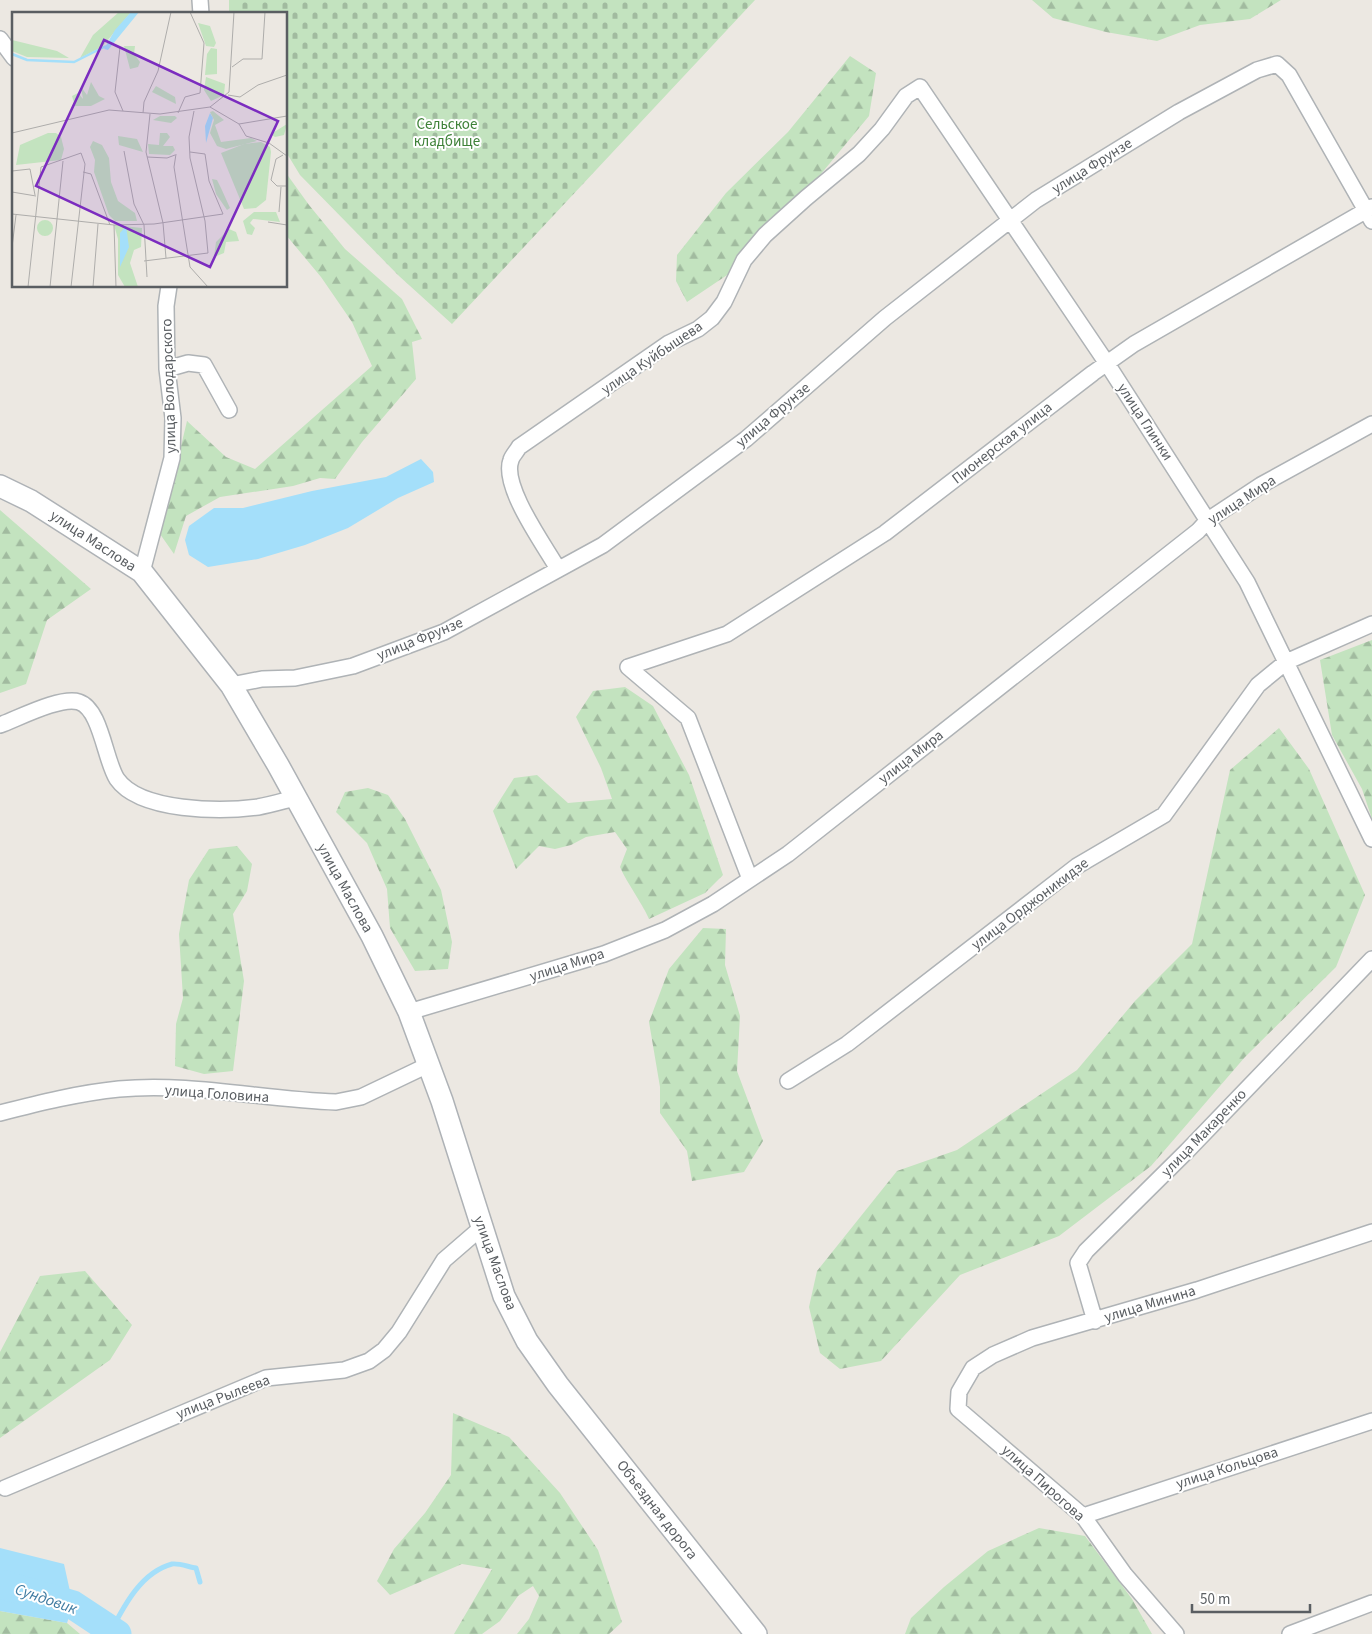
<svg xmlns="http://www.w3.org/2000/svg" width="1372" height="1634" viewBox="0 0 1372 1634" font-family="'Source Sans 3',sans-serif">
	<defs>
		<pattern id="forest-firs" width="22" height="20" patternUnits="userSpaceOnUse" patternTransform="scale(1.25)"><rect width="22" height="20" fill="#c3e3bf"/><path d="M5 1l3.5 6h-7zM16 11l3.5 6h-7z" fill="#a1bb9f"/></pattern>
		<pattern id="cemetery-stones" width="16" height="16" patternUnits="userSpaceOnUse" patternTransform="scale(1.25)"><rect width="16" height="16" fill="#c3e3bf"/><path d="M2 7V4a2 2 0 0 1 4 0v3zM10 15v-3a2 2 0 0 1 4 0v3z" fill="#a1bb9f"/></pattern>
	</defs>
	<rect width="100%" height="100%" fill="#ece8e2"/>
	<path fill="url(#forest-firs)" d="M1032,0H1281L1250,19L1200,25L1157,41L1106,32L1053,18Z
		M850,56L876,73L869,116L791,210L748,261L687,302L676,281L677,255L726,193L788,132Z
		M286,173L309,205L345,249L402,299L422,339L412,342L416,379L362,442L335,479L320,478L293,486L220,497L186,516L174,554L160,534L187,421L226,457L255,469L372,366L352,322L321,277L286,235Z
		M0,510L91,589L47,620L26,684L0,693Z
		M1372,640V819L1362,789L1332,735L1320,660Z
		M625,687L653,706L689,775L723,875L705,893L649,919C641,901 628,885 620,867L627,849L615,832L586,837L571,845L555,849L539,846L516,869L493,811L514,778L537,775L568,803L612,799L601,768L576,717L593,691Z
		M1279,728L1309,769L1365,895L1336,967L1245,1057L1151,1166L1059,1236L960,1275L881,1361L840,1369L820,1353L809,1307L817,1271L897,1171L957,1150L1077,1070L1135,1001L1192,944L1230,770Z
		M368,788L388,795L405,819L441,890L452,942L448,969L415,971L390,928L387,889L367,843L336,812L345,792Z
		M237,846L252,864L247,891L233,914L244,981L233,1071L204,1074L175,1066L176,1024L183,998L179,934L189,880L209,849Z
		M703,928L726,929L725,965L740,1016L737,1071L763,1141L744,1172L692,1181L687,1151L660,1113V1087L649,1022L669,969Z
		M85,1271L132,1325L110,1360L0,1438V1352L40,1276Z
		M453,1413L509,1437L560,1493L598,1550L622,1622L609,1634H517L529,1619L539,1596L533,1586L518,1596L500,1621L482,1634H454L492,1569L462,1564L390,1595L377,1581L394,1549L425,1513L451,1475Z
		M1039,1528L1085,1536L1132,1599L1152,1634H905L911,1618L944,1587L988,1551Z
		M0,1611L67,1623L80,1634H0Z"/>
	<path fill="url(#cemetery-stones)" d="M229,0H755L452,324L399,276L300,175L286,152V14H229Z"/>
	<path fill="#a4dffa" d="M421,459L433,472L434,482L398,498L348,528L305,545L258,559L208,567L189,555L185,540L189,526L214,508H243L312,491L386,477Z
		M0,1548L64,1564L73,1605L67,1623L0,1611Z"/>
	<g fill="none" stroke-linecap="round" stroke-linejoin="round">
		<path stroke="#a4dffa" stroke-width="5" d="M112,1629C125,1604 142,1572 172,1564C179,1563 189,1567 196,1568L200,1582"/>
		<path stroke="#a4dffa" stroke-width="29" d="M0,1584L73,1605L117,1634"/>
		<defs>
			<path id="minor" d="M200,0L201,14
				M0,39L14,58
				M167,369L188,363L204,365L229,410
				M558,569C545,546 501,486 511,460C512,456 517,451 519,447L669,343L698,329L712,318L724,302L744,260L765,235L806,198L859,154L882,129L906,96L920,87L1106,362L1247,582L1372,839
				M142,572L172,458L173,418L167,369L166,306L169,286
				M628,667L727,634L885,533L1093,373L1134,344L1372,207
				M628,667L688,718L750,879
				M231,685L262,679L295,678L353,666L444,632L603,545L746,439L885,318L1036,200L1179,112L1257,70L1277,64L1289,75L1372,221
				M0,725C19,718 61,696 79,702C101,709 105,761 117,779C140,812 222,812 258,807C270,805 283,801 295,798
				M409,1012L604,954L665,930L713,904L788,854L1198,531L1208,520L1261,485L1372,424
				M788,1081L847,1044L1077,866L1164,815L1258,685L1286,662L1372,624
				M0,1113C39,1103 79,1093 119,1089C189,1082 266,1100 336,1102L361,1097L428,1065
				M1095,1321L1078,1263L1086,1251L1187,1151L1372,959
				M5,1488L266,1378L344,1370L369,1361L384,1350L399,1332L444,1260L481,1228
				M1083,1516L1372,1421
				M1176,1634L1125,1575L1083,1516L958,1409L959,1392L973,1368L993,1355L1032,1338L1197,1290L1372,1232
				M1290,1634L1372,1603"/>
			<path id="secondary" d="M0,486L31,501L142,572L231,685L278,765L372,936L409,1012L442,1101L504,1296L527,1341L558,1385L756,1634"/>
		</defs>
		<use href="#minor" stroke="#afb3b6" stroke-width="18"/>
		<use href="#secondary" stroke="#aeb2b6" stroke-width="24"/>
		<use href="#minor" stroke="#fff" stroke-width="15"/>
		<use href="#secondary" stroke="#fff" stroke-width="21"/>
	</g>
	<g text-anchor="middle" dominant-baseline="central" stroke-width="4" stroke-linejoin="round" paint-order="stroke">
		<g font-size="15" fill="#3f8239" stroke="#fff">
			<text x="447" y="124">Сельское<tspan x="447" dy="17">кладбище</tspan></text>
		</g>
		<g font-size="15" fill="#5a5e62" stroke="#fff">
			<text transform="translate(1092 166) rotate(-32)">улица Фрунзе</text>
			<text transform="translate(652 358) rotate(-34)">улица Куйбышева</text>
			<text transform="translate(169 386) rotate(-92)">улица Володарского</text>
			<text transform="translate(773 415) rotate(-40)">улица Фрунзе</text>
			<text transform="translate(1145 422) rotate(57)">улица Глинки</text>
			<text transform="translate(1002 443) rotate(-38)">Пионерская улица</text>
			<text transform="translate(1242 500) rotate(-33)">улица Мира</text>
			<text transform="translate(93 541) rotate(33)">улица Маслова</text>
			<text transform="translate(420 639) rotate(-22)">улица Фрунзе</text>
			<text transform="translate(911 757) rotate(-38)">улица Мира</text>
			<text transform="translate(345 888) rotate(61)">улица Маслова</text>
			<text transform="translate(1030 904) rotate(-37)">улица Орджоникидзе</text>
			<text transform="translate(567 965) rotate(-18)">улица Мира</text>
			<text transform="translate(217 1094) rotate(4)">улица Головина</text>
			<text transform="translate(1204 1133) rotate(-46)">улица Макаренко</text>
			<text transform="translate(495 1263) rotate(70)">улица Маслова</text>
			<text transform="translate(1150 1304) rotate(-17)">улица Минина</text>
			<text transform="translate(223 1397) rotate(-21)">улица Рылеева</text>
			<text transform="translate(1227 1468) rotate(-18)">улица Кольцова</text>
			<text transform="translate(1043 1483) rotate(42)">улица Пирогова</text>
			<text transform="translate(657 1510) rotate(52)">Объездная дорога</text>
		</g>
		<g font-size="16" font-style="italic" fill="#407ca2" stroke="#fff">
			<text transform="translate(46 1599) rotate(19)">Сундовик</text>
		</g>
	</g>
	<g transform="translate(12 12)">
		<rect width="275" height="275" fill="#ece8e2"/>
		<path d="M107,0H119L90,35L68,46L81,23ZM186,11L198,14L204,31L202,35L194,34ZM0,28L45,39L57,46L15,45L0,39ZM112,34H123L122,42L128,50L126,55L118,57ZM199,36L205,37V62L193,63L195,42ZM194,65L213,72L212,83L199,89L192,78ZM79,70L87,84L93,87L79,94H63L60,84L66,81L71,87L69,75L75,83ZM144,74L163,85L164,92L140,80ZM201,99L212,108L203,113L209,130L239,126L245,129L214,137L205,134L198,121L202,108L198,100ZM148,104H163L165,106L159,111L141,108ZM275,112L272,123L263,125L259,122ZM36,121H44L49,125L52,137L49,148L4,153L8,133ZM148,121H155L158,125L151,134H161L163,138L158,143L137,142L136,132L147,133ZM106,124L125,127L131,140L107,133ZM81,129L90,133L97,146L99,170L106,189L123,201L125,209H103L97,203L82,160L83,148L78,135ZM200,167L205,168L209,176L218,196L215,198L204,182ZM242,200H264L268,210L241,207L238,211L243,216L240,223L235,222L231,209ZM25 216a8 8 0 1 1 16 0a8 8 0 1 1-16 0ZM102,213L130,216L129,235L122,238L118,251L126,275H113L106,263V227ZM217,217L224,220L227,229L214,230L212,241L202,245L204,230Z" fill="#c3e3bf"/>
		<path d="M249,130L258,135L259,140L254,188L244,196L232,197L209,141L232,132Z" fill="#c3e3bf"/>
		<path d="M119,0H127L96,38L92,37L103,18ZM198,101L201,106L194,131L193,114ZM114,214L117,235L108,255V221Z" fill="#a4dffa"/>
		<path fill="none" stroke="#a4dffa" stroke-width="2.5" d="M0,42L15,48L62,50L94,34"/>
		<path fill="none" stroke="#aeadab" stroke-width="1" d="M108,35L103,80L111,99M220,55L231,47H250L253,0M216,83L228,85L246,73L275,63M198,95L227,112L234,124L257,131L275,144M131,101L132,90L146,59L159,0M166,101L173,85L188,81L192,31L178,0M138,102L134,140L151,211L154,246M227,112L275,104M0,121L97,98L148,102L198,95L217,80L222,0M112,139L122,192L132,213L135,265M164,142L162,155L178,255L196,275M271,143L264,147L259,168L265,174H275M135,145L155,146L163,143M0,159L18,157L23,183M71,160L79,162L98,213M0,180L24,184M267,200L269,175M0,202L102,213L142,212L211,202L197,169L193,142L178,140M256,210L275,213M102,213L104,275M0,235L4,203M132,249L196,241L193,209L178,146L177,125L182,99M16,275L29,155L69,141L73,152L59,275M38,275L51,149M81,275L86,212"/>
		<path fill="#7b2cbf" fill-opacity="0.15" stroke="#7b2cbf" stroke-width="2.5" d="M92,28L266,109L198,255L24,174Z"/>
		<rect width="275" height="275" fill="none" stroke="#5a5e62" stroke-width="2.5"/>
	</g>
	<path d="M1192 1604v8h118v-8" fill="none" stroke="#5a5e62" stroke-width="2.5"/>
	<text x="1200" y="1604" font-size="15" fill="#5a5e62" stroke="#ffffff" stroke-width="4" paint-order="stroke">50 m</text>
</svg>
